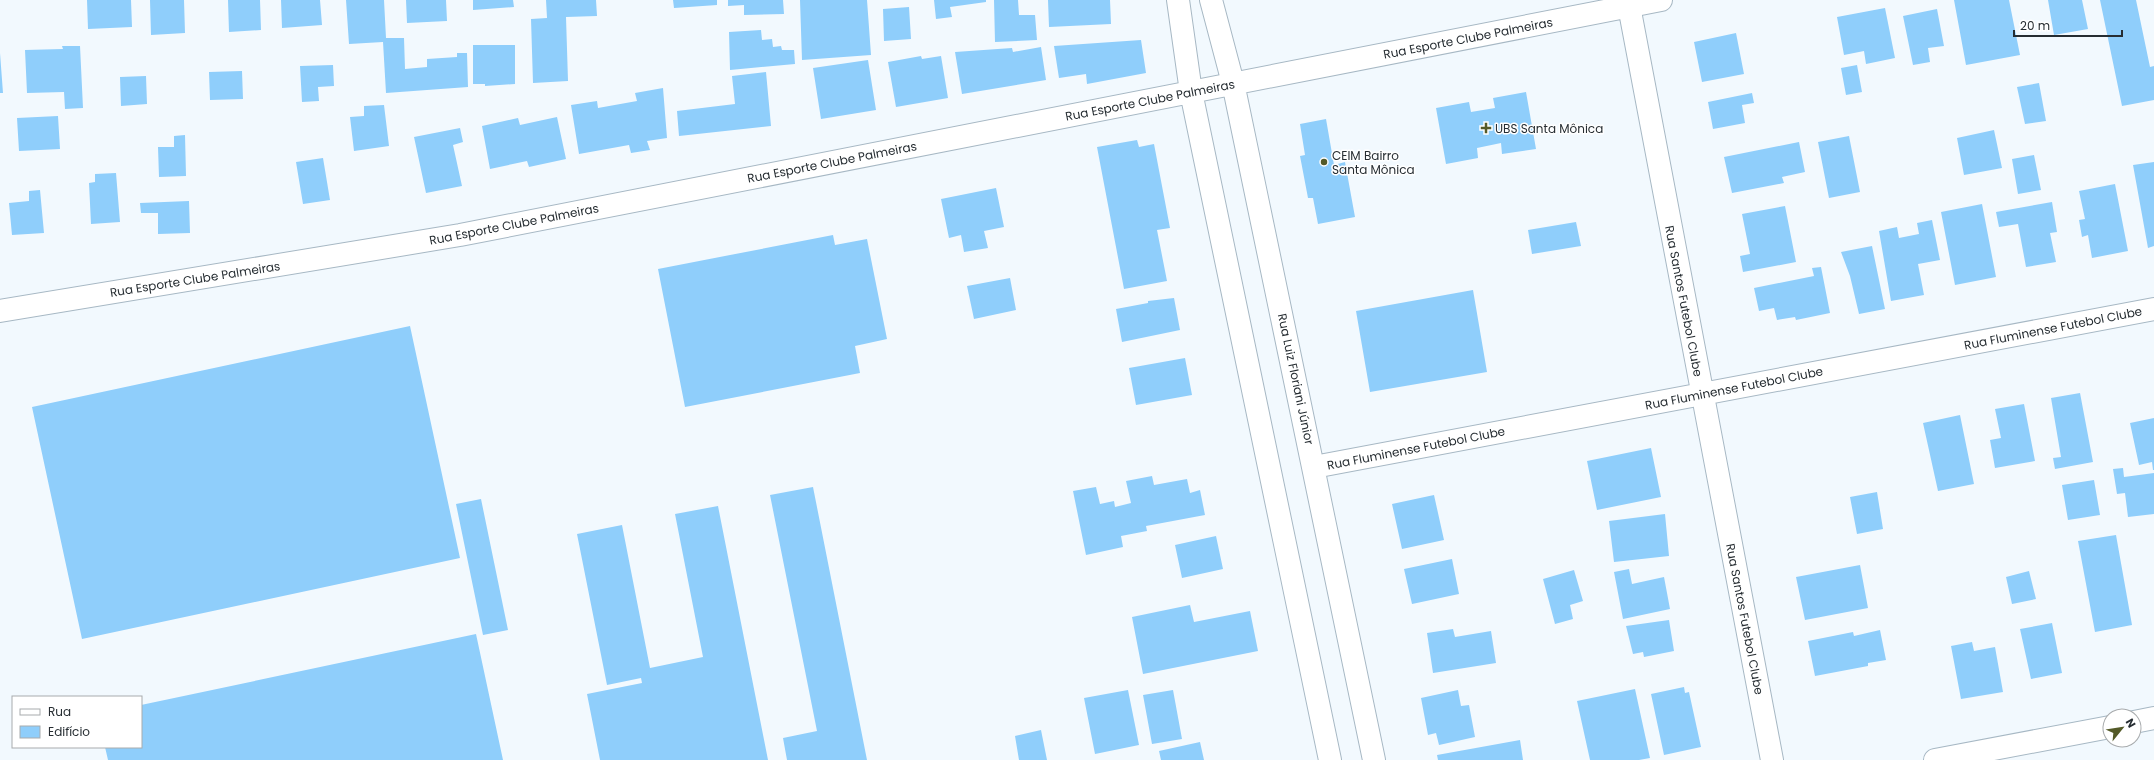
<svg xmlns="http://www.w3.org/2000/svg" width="2154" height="760" viewBox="0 0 2154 760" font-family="Poppins,sans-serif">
	<rect width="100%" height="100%" fill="#f2f9fe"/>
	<path fill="#8fcefb" d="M87,0H131L132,27L88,29Z
		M150,0H184L185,33L151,35Z
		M228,0H260L261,30L229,32Z
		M281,0H320L322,25L282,28Z
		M346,0H384L386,38H404L405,69L427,67V59L457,57V53H467L468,87L386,93L383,42L349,44Z
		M406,0H446L447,21L407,23Z
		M473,0H513L514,7L473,10Z
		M546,0H596L597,16L566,17L568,81L533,83L531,19L547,18Z
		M673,0H717V5L674,8Z
		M728,0H783L784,14L744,15V5L728,6Z
		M800,0H867L871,55L802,60Z
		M934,0H986V2L950,7L952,17L936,19Z
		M994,0H1018L1019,15H1035L1037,40L995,42Z
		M1048,0H1110L1111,24L1049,27Z
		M1954,0H2009L2020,55L1966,65Z
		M2048,0H2082L2088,29L2054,35Z
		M2100,0H2136L2150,67L2154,66V100L2122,106Z
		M909,7L911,39L884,41L883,9Z
		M1885,8L1895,58L1866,64L1864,51L1844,55L1837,17Z
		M1937,9L1944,46L1928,48L1930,62L1913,65L1903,16Z
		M761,30L762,40L772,39L773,47L781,46L782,50H794L795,64L730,70L729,32Z
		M1736,33L1744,74L1702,82L1694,42Z
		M1141,40L1146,73L1087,84L1086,74L1059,78L1054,46Z
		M473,45H515V84L485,86V84H473Z
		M62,46H80L83,108L65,109L64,92L27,93L25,50L63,49Z
		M1041,47L1046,80L962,94L955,52L1012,48L1013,52Z
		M0,53L3,93H0Z
		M921,56L922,59L941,56L948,98L896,107L888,62Z
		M868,60L876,110L821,119L813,68Z
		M333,65L334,86L318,87L319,101L302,102L300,66Z
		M1857,65L1862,92L1846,95L1841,68Z
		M242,71L243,99L210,100L209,72Z
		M766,72L771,126L679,136L677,111L735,104L732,76Z
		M146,76L147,104L121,106L120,77Z
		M2039,83L2046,121L2025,124L2017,87Z
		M663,88L667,138L647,141L650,150L631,153L629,145L579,154L571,105L597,101L598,108L637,101L635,93Z
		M1526,92L1536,149L1502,154L1501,143L1477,148L1478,158L1446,164L1436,108L1469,102L1471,112L1495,108L1493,98Z
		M1752,93L1754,103L1742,105L1745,123L1713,129L1708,102Z
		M384,105L389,146L354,151L350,117L364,116V106Z
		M58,116L60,149L19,151L17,118Z
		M557,117L566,159L529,167L527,161L490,169L482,126L518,118L520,125Z
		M1326,119L1334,165L1345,162L1355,217L1318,224L1313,198H1308L1300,156L1305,155L1300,124Z
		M460,128L463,142L453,145L462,186L426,193L414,137Z
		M1994,130L2002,168L1964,175L1957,138Z
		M185,135L186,176L159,177L158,147H174V136Z
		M1849,136L1860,192L1829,198L1818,142Z
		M1137,140L1139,147L1154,144L1170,228L1157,230L1167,281L1124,289L1097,147Z
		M1799,142L1805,172L1782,177L1784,183L1732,193L1724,157Z
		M2034,155L2041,190L2018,194L2012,159Z
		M323,158L330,200L303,204L296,162Z
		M2154,162V246L2148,248L2133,165Z
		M116,173L120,222L91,224L89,183L95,182V174Z
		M2115,184L2128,251L2092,258L2088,235L2082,237L2079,220L2085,219L2079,191Z
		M996,188L1004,227L984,231L988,248L964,252L961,235L949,238L941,199Z
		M40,190L44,233L12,235L9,203L29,201V191Z
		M189,201L190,233L158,234V213H141L140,203Z
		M2052,202L2057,232L2050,233L2056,262L2026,267L2018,224L1999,227L1996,212Z
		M1982,204L1996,277L1955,285L1941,212Z
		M1785,206L1796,262L1743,272L1740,256L1750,254L1742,214Z
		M1932,220L1940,260L1918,264L1924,295L1891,301L1879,231L1897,227L1899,238L1919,234L1917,223Z
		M1576,222L1581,246L1532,254L1528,230Z
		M833,235L835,245L867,239L887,339L855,346L860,373L685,407L658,269Z
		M1872,246L1885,309L1859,314L1850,276L1841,252Z
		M1821,267L1830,313L1796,320L1795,317L1777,320L1774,308L1759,311L1754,288L1814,276L1812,268Z
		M1010,278L1016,310L974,319L967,286Z
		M1473,290L1487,372L1370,392L1356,311Z
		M1174,298L1180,330L1122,342L1116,309L1148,303V301Z
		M410,326L460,558L82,639L32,407Z
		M1185,358L1192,395L1136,405L1129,368Z
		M2080,393L2093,462L2055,469L2053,458L2061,457L2051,398Z
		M2024,404L2035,461L1995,468L1990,440L2001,438L1995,409Z
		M1960,415L1974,484L1938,491L1923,423Z
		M2154,418V470H2153L2152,462L2139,465L2130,423Z
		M1651,448L1661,497L1597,510L1587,461Z
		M2123,468L2124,477L2154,473V514L2128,517L2125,493L2117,494L2113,469Z
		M1152,476L1154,485L1187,479L1190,493L1200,490L1205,515L1146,526L1147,531L1121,536L1123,547L1086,555L1073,491L1096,487L1100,504L1114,501L1115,507L1131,503L1126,481Z
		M2094,480L2100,515L2068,520L2062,485Z
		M813,487L867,760H787L783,738L817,731L770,495Z
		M1877,492L1883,529L1857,534L1850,497Z
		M1434,495L1444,540L1402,549L1392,504Z
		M481,499L508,630L483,635L456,504Z
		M718,506L768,760H600L587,694L642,683L641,678L607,685L577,534L622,525L650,668L703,657L675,514Z
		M1665,514L1669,556L1614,562L1609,521Z
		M2116,535L2132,625L2095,632L2078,541Z
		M1216,536L1223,569L1182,578L1175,545Z
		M1452,559L1459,594L1412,604L1404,569Z
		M1860,565L1868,608L1805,620L1796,577Z
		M1629,569L1632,584L1664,577L1670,609L1623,619L1614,572Z
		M1574,570L1583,601L1570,605L1573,619L1555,624L1543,579Z
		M2029,571L2036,599L2012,604L2006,577Z
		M1190,605L1194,622L1250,611L1258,651L1143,674L1132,617Z
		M1669,620L1674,651L1644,657L1643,652L1633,654L1626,626Z
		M2052,623L2062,673L2031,679L2020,629Z
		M1453,629L1455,637L1491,631L1496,663L1433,673L1427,633Z
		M1880,630L1886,660L1868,663V666L1815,676L1808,641L1853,632L1854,636Z
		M476,634L503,760H108L105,747H141V705Z
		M1972,642L1974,651L1995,647L2003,692L1961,699L1951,646Z
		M1684,687L1685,693L1689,692L1701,747L1664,755L1651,694Z
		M1635,689L1650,758L1639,760H1590L1577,701Z
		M1128,690L1139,745L1095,754L1084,698Z
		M1173,690L1182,739L1152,744L1143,695Z
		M1458,690L1461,706L1469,705L1475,737L1439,745L1436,733L1428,735L1421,698Z
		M1041,730L1047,760H1019L1015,736Z
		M1520,740L1523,760H1438L1437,755Z
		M1200,742L1204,760H1161L1159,751Z"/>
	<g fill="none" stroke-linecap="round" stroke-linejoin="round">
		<defs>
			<path id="street" d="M1178,0L1191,92L1330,760
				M1211,0L1233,83L1374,760
				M1629,6L1772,760
				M0,311L460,235L1661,0
				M1314,467L2154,309
				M2134,722L2154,718
				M1935,760L2110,727"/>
		</defs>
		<use href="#street" stroke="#a7b8c4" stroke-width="24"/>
		<use href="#street" stroke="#fff" stroke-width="22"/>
	</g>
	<g fill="#545a28" stroke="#fff" stroke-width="1.5">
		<path d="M1484 122h4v4h4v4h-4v4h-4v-4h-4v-4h4z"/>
		<circle cx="1324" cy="162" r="4"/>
	</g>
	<g text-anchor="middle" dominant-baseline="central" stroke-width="3" stroke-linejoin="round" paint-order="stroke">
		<g font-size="12" fill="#262d32" stroke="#fff">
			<text transform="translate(1468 38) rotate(-11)">Rua Esporte Clube Palmeiras</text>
			<text transform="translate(1150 100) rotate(-11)">Rua Esporte Clube Palmeiras</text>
			<text transform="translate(832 162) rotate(-11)">Rua Esporte Clube Palmeiras</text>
			<text transform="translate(514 224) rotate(-11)">Rua Esporte Clube Palmeiras</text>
			<text transform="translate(195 279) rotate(-9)">Rua Esporte Clube Palmeiras</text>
			<text transform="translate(1684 301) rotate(79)">Rua Santos Futebol Clube</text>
			<text transform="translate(2053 328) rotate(-11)">Rua Fluminense Futebol Clube</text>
			<text transform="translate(1296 379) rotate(78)">Rua Luiz Floriani Júnior</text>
			<text transform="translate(1734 388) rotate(-11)">Rua Fluminense Futebol Clube</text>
			<text transform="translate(1416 448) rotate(-11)">Rua Fluminense Futebol Clube</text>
			<text transform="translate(1745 619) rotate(79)">Rua Santos Futebol Clube</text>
		</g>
		<g font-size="12" fill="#262d32" stroke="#fff" text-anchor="start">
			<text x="1495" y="128">UBS Santa Mônica</text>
			<text x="1332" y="155">CEIM Bairro<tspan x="1332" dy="14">Santa Mônica</tspan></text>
		</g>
	</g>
	<rect x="12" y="696" width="130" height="52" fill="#ffffff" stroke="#a8abad"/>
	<rect x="20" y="709" width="20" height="6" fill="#ffffff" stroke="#a8abad"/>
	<text x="48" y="716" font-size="12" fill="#262d32">Rua</text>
	<rect x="20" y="726" width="20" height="12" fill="#8fcefb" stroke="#a8abad"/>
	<text x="48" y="736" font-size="12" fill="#262d32">Edifício</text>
	<g transform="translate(2122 728) rotate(60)"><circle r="19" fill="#ffffff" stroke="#a8abad"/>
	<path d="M0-3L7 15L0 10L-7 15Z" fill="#545a28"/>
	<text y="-6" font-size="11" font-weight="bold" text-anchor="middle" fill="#262d32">N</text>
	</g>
	<path d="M2014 30v6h108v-6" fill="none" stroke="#262d32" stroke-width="2"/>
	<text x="2020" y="30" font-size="12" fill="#262d32" stroke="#ffffff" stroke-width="3" paint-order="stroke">20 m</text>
</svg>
